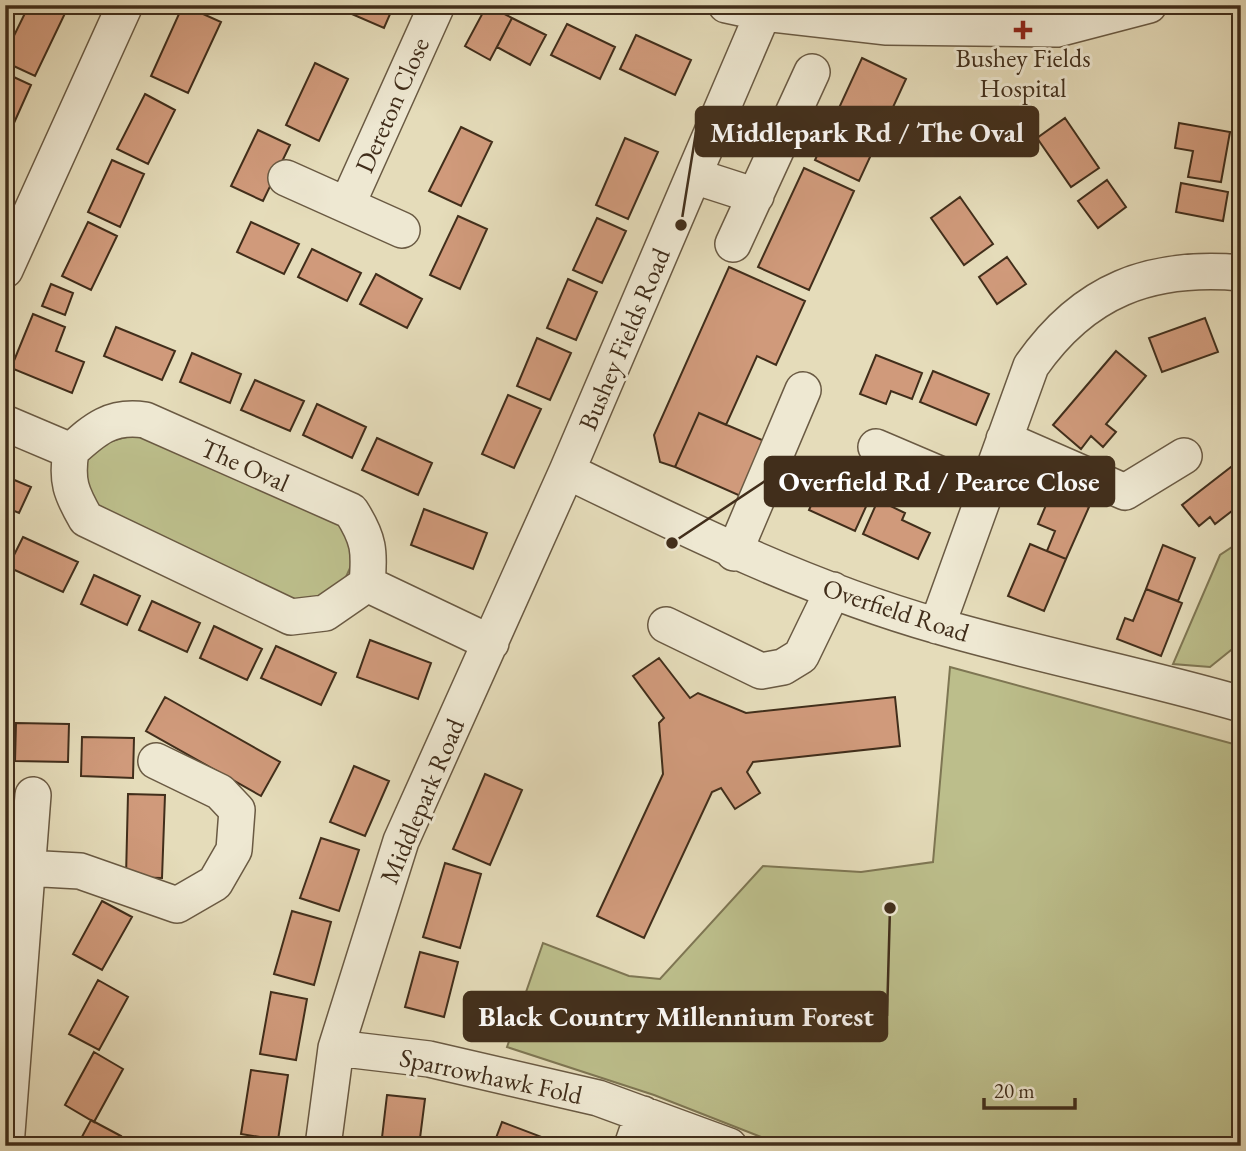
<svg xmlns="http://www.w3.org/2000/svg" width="1246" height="1151" viewBox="0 0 1246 1151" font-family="'EB Garamond',serif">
	<rect width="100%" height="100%" fill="#e5dcba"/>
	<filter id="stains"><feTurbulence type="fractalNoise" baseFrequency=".00286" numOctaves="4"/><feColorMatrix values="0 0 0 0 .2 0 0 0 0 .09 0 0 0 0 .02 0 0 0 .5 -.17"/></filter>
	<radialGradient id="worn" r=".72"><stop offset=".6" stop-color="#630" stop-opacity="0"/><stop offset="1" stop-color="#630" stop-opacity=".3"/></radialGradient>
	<path fill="#bcbe8b" stroke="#7e7653" stroke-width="2" d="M142,434L340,519L355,557L341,588L327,596L289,603L91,511C76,454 86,444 142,434Z
		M1241,541V642L1210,667L1173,664L1220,555Z
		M950,667L1241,746V1146H784L654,1095L507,1047L543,943L629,976L660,979L763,866L861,872L933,862Z"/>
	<path fill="#d09a7b" stroke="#412e1b" stroke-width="2" d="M29,5H69L35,76L5,62V54Z
		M183,5L221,22L188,93L151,76Z
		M331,5H394L384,28Z
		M487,5L512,18L490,60L465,46Z
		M512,18L546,35L530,65L497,47Z
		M567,24L615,47L600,79L551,55Z
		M636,35L691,60L675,95L620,69Z
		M862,58L906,79L859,181L815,160Z
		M315,63L348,79L319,141L286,125Z
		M5,73L31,85L5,143Z
		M145,94L175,110L148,164L117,149Z
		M1065,118L1099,168L1071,187L1037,138Z
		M1179,123L1230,132L1221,182L1188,177L1193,151L1175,148Z
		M461,127L492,142L461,206L429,191Z
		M258,130L290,145L263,201L231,186Z
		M625,138L658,152L628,219L596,205Z
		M112,160L144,174L120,227L88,212Z
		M804,168L854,191L809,290L758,267Z
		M1107,180L1126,207L1098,228L1078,201Z
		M1181,183L1228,192L1223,221L1176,212Z
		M960,197L993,244L964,265L931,218Z
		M458,216L487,229L460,289L430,275Z
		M597,218L626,231L602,283L573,270Z
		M88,222L117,236L91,290L62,276Z
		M251,222L299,244L284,274L237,252Z
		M312,249L361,273L347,301L298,277Z
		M1007,257L1026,284L997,304L979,277Z
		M729,267L805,301L776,365L757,356L726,425L699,413L675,467L660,462L654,435Z
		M376,274L422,299L407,328L360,304Z
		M568,279L597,292L576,340L547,328Z
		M51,284L73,293L65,315L42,306Z
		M1241,313V354L1233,352Z
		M33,314L65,327L56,351L84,362L72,393L11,368Z
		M1205,318L1218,352L1162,372L1149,338Z
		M116,327L175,351L162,380L104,356Z
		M537,338L571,353L550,400L517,386Z
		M1116,351L1146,376L1106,424L1116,432L1103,447L1091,436L1081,449L1053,425Z
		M192,353L241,374L230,403L180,382Z
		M876,355L922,373L912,399L891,391L886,404L860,394Z
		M933,371L989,394L976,425L920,402Z
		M255,380L304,401L290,431L241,410Z
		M508,395L541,409L514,468L482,454Z
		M317,404L366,427L352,458L303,435Z
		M699,413L769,443L745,498L675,467Z
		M377,438L432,463L418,495L362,470Z
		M1240,460L1241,504L1215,524L1210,517L1199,526L1182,505Z
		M827,471L855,483L851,492L869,500L855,531L809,510Z
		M5,476L31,487L19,513L5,507Z
		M1052,491L1089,507L1066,559L1047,551L1055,531L1038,524Z
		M878,500L905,513L902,520L930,533L918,559L863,534Z
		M424,509L487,533L473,569L411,545Z
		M23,537L78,562L63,592L8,567Z
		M1030,544L1066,559L1044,611L1008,596Z
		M1163,545L1195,558L1178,601L1146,589Z
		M94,575L140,596L127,625L81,604Z
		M1146,589L1182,603L1161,656L1117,639L1125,618L1133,621Z
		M152,601L200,623L187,652L139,630Z
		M214,626L262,649L247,680L200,658Z
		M370,640L431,663L418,699L357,677Z
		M276,646L336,673L321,705L261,678Z
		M659,658L690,698L698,693L746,713L895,697L900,746L753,762L747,772L760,793L735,809L721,788L712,792L644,938L597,916L663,774L659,723L664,718L633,676Z
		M165,697L280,762L261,796L146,731Z
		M16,723L69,724L68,762L15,761Z
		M82,737L134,738L133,778L81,776Z
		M354,766L389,781L365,836L330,822Z
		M485,774L522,790L490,865L453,849Z
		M128,794L165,795L162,878L126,877Z
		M321,838L359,850L339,911L300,898Z
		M445,863L481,874L460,948L423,937Z
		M102,901L132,917L102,970L73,954Z
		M292,911L331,922L314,985L274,974Z
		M420,952L458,962L444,1017L405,1007Z
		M98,980L128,997L99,1050L69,1034Z
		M271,992L307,999L296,1060L260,1054Z
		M94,1052L123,1069L94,1122L65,1105Z
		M251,1070L288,1075L278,1140L241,1134Z
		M387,1095L425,1099L419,1146H381Z
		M91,1120L121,1136L116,1146H77Z
		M502,1122L547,1139L545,1146H493Z"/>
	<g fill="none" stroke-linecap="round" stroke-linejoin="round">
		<defs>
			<path id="minor" d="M726,5L763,13L887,27L1057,29L1149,5
				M694,176L756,196
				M286,178L402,230
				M347,205L437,5
				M733,244L812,72
				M5,270L125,5
				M5,423L71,451C66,481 71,493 86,519L291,617L325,613L367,584L491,643
				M1004,439L1125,492L1184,456
				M876,447L984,493
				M71,451C95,429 111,415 145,420L351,511C369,539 370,551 367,584
				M567,471C688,530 808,589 938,626C1038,655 1141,675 1241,704
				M734,553L803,390
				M666,625L761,671L783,667L801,656L833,590
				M937,626L1031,366C1084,290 1150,265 1241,273
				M25,868L80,871L177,905L215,883L234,850L237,810L220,792L156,761
				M336,1048L429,1059L598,1098L729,1146
				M6,1146L33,795
				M323,1146L336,1048L401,841L567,471L763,13
				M632,1146L643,1114"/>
		</defs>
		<use href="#minor" stroke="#6a5a43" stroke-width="38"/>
		<use href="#minor" stroke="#eee8d2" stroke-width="35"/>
	</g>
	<path fill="#8f2418" stroke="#eee8d2" stroke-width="2.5" d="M1019.5 19.5h7v7h7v7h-7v7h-7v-7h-7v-7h7z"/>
	<g text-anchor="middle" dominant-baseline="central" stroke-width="6" stroke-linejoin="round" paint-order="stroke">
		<g font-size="26" fill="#412e1b" stroke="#eee8d2">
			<text x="1023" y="58">Bushey Fields<tspan x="1023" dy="30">Hospital</tspan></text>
		</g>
		<g font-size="26" fill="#412e1b" stroke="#eee8d2">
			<text transform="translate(392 105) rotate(-66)">Dereton Close</text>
			<text transform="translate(624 339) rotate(-67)">Bushey Fields Road</text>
			<text transform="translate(245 465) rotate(24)">The Oval</text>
			<text transform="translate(896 610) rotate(18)">Overfield Road</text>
			<text transform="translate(422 801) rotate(-67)">Middlepark Road</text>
			<text transform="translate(491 1076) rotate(12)">Sparrowhawk Fold</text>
		</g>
	</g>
	<path fill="none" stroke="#412e1b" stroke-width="2.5" d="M681 225L696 132M672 543L765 481M890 908L887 1016"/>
	<g fill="#412e1b" stroke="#eee8d2" stroke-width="2.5">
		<circle cx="681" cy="225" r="7"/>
		<circle cx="672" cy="543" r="7"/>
		<circle cx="890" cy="908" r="7"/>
	</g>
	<g fill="#412e1b" stroke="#412e1b" stroke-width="2.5">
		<rect x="696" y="107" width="342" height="49" rx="7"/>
		<rect x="765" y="457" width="349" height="49" rx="7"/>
		<rect x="464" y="992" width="423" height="49" rx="7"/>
	</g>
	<g font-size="28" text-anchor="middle" font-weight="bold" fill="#fff">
		<text x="867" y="142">Middlepark Rd / The Oval</text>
		<text x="939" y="491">Overfield Rd / Pearce Close</text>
		<text x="676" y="1026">Black Country Millennium Forest</text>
	</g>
	<rect width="1246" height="1151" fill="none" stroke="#e5dcba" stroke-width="28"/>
	<rect x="7" y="7" width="1232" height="1137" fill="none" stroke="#412e1b" stroke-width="3.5"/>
	<rect x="14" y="14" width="1218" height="1123" fill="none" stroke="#412e1b" stroke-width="2"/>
	<path d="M984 1098v10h91v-10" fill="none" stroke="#412e1b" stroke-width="3.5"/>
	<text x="994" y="1098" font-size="21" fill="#412e1b" stroke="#eee8d2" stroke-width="5" paint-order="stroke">20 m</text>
	<rect width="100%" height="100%" filter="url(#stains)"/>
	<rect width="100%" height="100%" fill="url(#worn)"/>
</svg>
